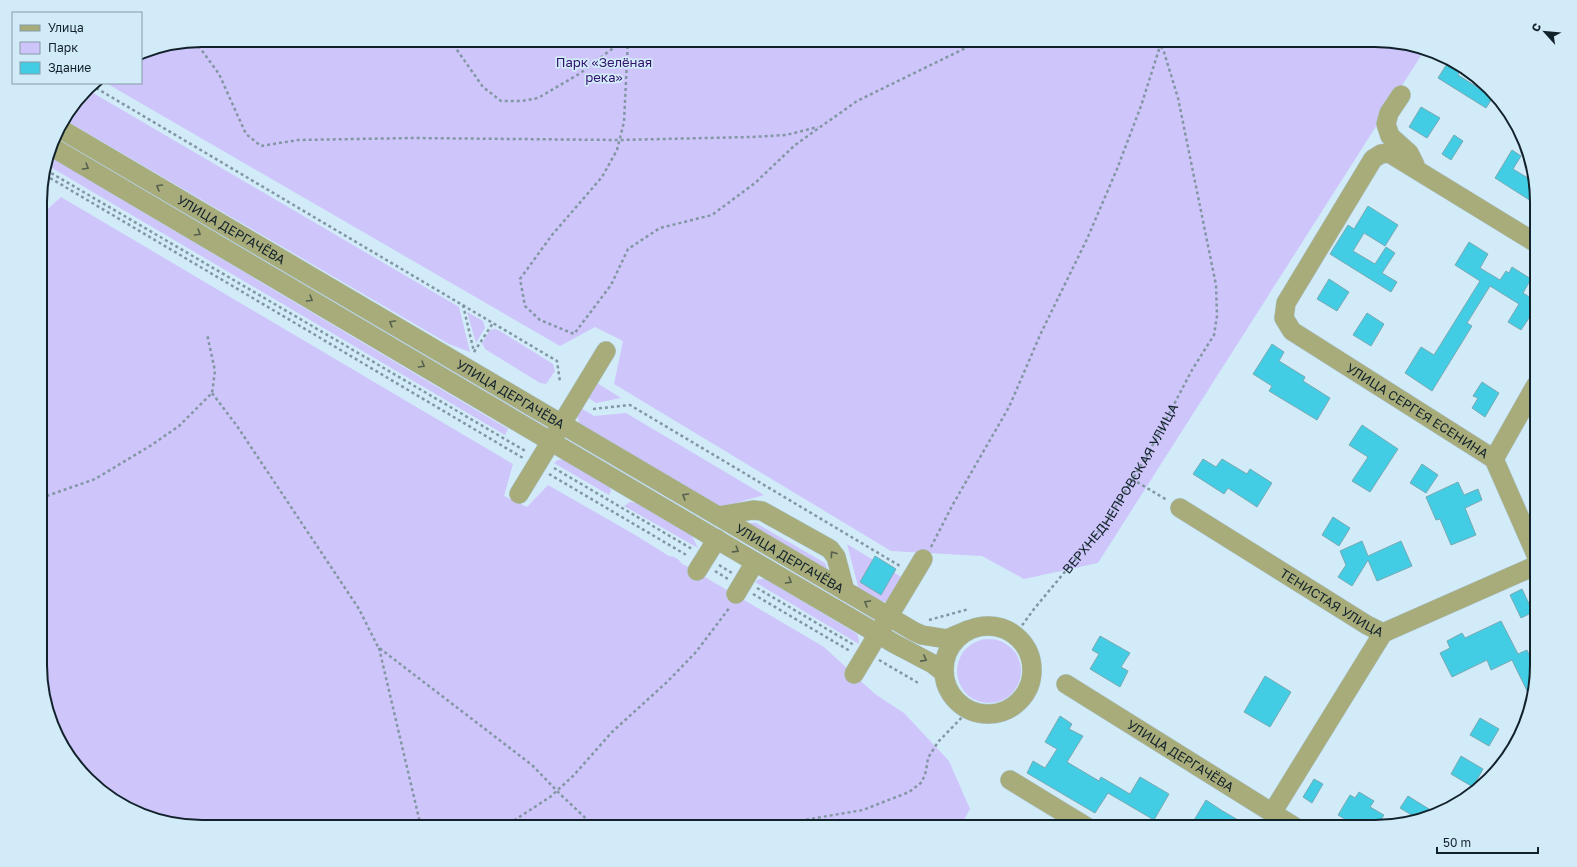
<svg xmlns="http://www.w3.org/2000/svg" width="1577" height="867" viewBox="0 0 1577 867" font-family="'Golos Text',sans-serif">
	<rect width="100%" height="100%" fill="#d2ebf9"/>
	<path fill="#cec5fa" d="M202,40H1375L1424,51L1098,563L1024,579L982,556L891,551L614,384L623,341L595,327L560,346L106,83H141V52Z
		M88,90L459,307L470,352L449,344L65,120Z
		M50,157L508,429L505,435L47,165Z
		M61,197L513,464L504,496L527,507L548,485L637,536L669,556C674,556 679,559 681,563L824,647L875,694L904,713L949,761L970,809L960,827H202L130,810L95,787L67,755L41,687L40,216Z
		M467,312L483,321L485,328L476,343Z
		M495,329L500,331L553,364L555,371L546,384L540,383L485,349L482,343L490,330Z
		M597,383L621,398L596,403L587,397Z
		M581,408L594,416L626,413L764,495L718,508L579,424L577,414Z
		M563,459L610,487L611,491L609,495L554,463L558,460Z
		M630,502L636,503L692,536L698,548L624,506Z
		M744,523H756L825,563L830,575Z
		M847,544L903,578L891,600L879,603L859,590Z
		M759,579H765L857,634L859,640V644L755,582Z
		M957 671a32 32 0 1 1 64 0a32 32 0 1 1-64 0Z"/>
	<path fill="#42cde5" stroke="#77a9b3" d="M1450,59L1462,67L1458,75L1493,97L1486,108L1438,78Z
		M1421,107L1440,118L1427,138L1409,127Z
		M1454,135L1463,141L1451,160L1442,154Z
		M1512,150L1521,156L1513,169L1536,183V194L1531,201L1495,178Z
		M1368,206L1398,225L1385,246L1364,233L1353,251L1375,264L1386,247L1395,253L1382,273L1397,282L1391,292L1330,254L1348,225L1354,229Z
		M1469,242L1488,254L1480,268L1500,280L1506,271L1509,273L1512,267L1531,279L1523,293L1536,301V319L1531,315L1521,330L1508,322L1519,304L1490,286L1467,323L1472,326L1432,391L1405,373L1421,347L1434,355L1480,281L1455,265Z
		M1329,279L1349,292L1337,311L1317,299Z
		M1367,313L1384,324L1371,346L1353,335Z
		M1272,344L1284,352L1279,361L1305,377L1303,381L1330,398L1317,420L1269,391L1272,386L1253,374Z
		M1482,382L1499,393L1485,417L1472,408L1478,398L1473,396Z
		M1362,425L1398,449L1370,492L1352,481L1368,457L1349,445Z
		M1203,459L1216,467L1222,459L1247,474L1250,469L1272,483L1257,507L1228,488L1224,494L1193,474Z
		M1422,464L1438,475L1426,493L1410,483Z
		M1458,482L1464,495L1478,489L1482,500L1465,508L1476,535L1451,545L1440,519L1436,520L1426,497Z
		M1333,517L1350,528L1339,546L1322,535Z
		M1362,541L1368,556L1401,541L1412,566L1377,581L1368,560L1352,586L1338,577L1346,565L1340,551Z
		M875,556L896,569L881,595L860,582Z
		M1522,589L1533,612L1521,618L1510,595Z
		M1501,621L1518,654L1527,650L1536,670L1530,697L1512,660L1491,670L1487,660L1452,677L1440,653L1450,648L1447,641L1462,633L1465,638Z
		M1100,636L1130,653L1121,667L1128,671L1120,687L1090,669L1099,654L1092,650Z
		M1265,676L1291,692L1270,727L1244,712Z
		M1060,716L1072,724L1069,729L1083,736L1067,762L1099,781L1101,777L1130,794L1140,777L1169,794L1154,820L1108,793L1095,813L1027,773L1033,761L1045,768L1057,749L1045,742Z
		M1480,718L1499,729L1489,746L1470,735Z
		M1461,756L1483,769L1473,787L1451,774Z
		M1314,779L1323,784L1312,803L1303,797Z
		M1359,792L1374,801L1370,807L1384,815L1376,827H1358L1338,815L1350,795L1355,798Z
		M1408,796L1437,814L1427,818L1420,820L1400,808Z
		M1206,800L1221,810L1250,827H1190Z"/>
	<g fill="none" stroke-linecap="round" stroke-linejoin="round">
		<defs>
			<g id="minor">
				<path d="M1401,95L1389,113L1386,124L1390,136L1409,153L1415,165"/>
				<path id="s2" d="M59,128L915,632L922,635L947,639L968,630"/>
				<path d="M52,147L755,562L895,644L933,664L943,672"/>
				<path id="s3" d="M1536,243L1389,153L1381,154L1373,159L1286,303L1284,318L1292,331L1494,459L1537,557"/>
				<path d="M1494,459L1536,385"/>
				<path d="M519,494L606,351"/>
				<path id="s4" d="M1180,508L1367,625L1383,633L1537,565"/>
				<path d="M718,516L753,510L762,511L830,549L836,557L845,591"/>
				<path d="M697,571L717,539"/>
				<path d="M736,594L755,562"/>
				<circle cx="988" cy="670" r="44"/>
				<path d="M854,674L923,559"/>
				<path id="s5" d="M1066,684L1295,827"/>
				<path d="M1010,780L1087,827"/>
				<path d="M1272,813L1383,633"/>
			</g>
		</defs>
		<use href="#minor" stroke="#afc7d4" stroke-width="20"/>
		<g stroke="#8297a3" stroke-width="2.5" stroke-dasharray="3 3" stroke-linecap="butt">
			<path d="M450,40L483,87L501,101H522L538,98L579,74L612,49L621,40"/>
			<path d="M628,40L624,122L617,150L602,177L552,235L520,279L525,306L540,320L574,334L611,285L628,249L660,228L712,215L755,183L795,145L857,101L982,40"/>
			<path d="M195,41L219,74L246,134L261,146L298,140L412,138L619,140L751,137L786,135L818,127"/>
			<path d="M91,85L557,361L560,382"/>
			<path d="M46,170L527,452"/>
			<path d="M45,175L523,458"/>
			<path d="M463,305L474,352"/>
			<path d="M474,352L493,323"/>
			<path d="M212,393L237,426L359,609L378,647L532,765L560,794L595,827"/>
			<path d="M593,409L630,405L900,566"/>
			<path d="M554,468L692,549"/>
			<path d="M549,474L688,556"/>
			<path d="M1132,479L1167,500"/>
			<path d="M41,498L95,479L150,446L179,426L212,393L215,371L207,334"/>
			<path d="M931,547L952,506L1009,407L1041,333L1087,239L1117,169L1141,106L1162,40"/>
			<path d="M719,565L732,573"/>
			<path d="M715,571L728,579"/>
			<path d="M757,588L854,645"/>
			<path d="M753,594L850,651"/>
			<path d="M929,620L969,609"/>
			<path id="s1" d="M1015,635L1034,609L1107,521L1149,452L1192,370L1214,335L1217,316L1216,285L1178,98L1164,52L1160,44L1157,40"/>
			<path d="M379,648L421,827"/>
			<path d="M879,660L920,684"/>
			<path d="M504,827L550,797L573,776L612,732L667,682L696,652L730,607"/>
			<path d="M797,827L804,820L863,810L909,792L922,782L926,771L928,758L938,742L969,710"/>
		</g>
		<use href="#minor" stroke="#a7ac7a" stroke-width="19"/>
	</g>
	<defs><path id="oneway-chevron" d="M-2-3.5L2.5 0L-2 3.5" fill="none" stroke-width="1.6" stroke-linecap="round" stroke-linejoin="round"/></defs>
	<g stroke="#55604f">
		<use href="#oneway-chevron" transform="translate(86 167) rotate(30)"/>
		<use href="#oneway-chevron" transform="translate(159 187) rotate(-150)"/>
		<use href="#oneway-chevron" transform="translate(198 233) rotate(30)"/>
		<use href="#oneway-chevron" transform="translate(310 299) rotate(30)"/>
		<use href="#oneway-chevron" transform="translate(392 323) rotate(-150)"/>
		<use href="#oneway-chevron" transform="translate(422 365) rotate(30)"/>
		<use href="#oneway-chevron" transform="translate(685 496) rotate(-150)"/>
		<use href="#oneway-chevron" transform="translate(736 550) rotate(32)"/>
		<use href="#oneway-chevron" transform="translate(833 554) rotate(-126)"/>
		<use href="#oneway-chevron" transform="translate(789 581) rotate(30)"/>
		<use href="#oneway-chevron" transform="translate(867 603) rotate(-149)"/>
		<use href="#oneway-chevron" transform="translate(924 659) rotate(28)"/>
	</g>
	<g text-anchor="middle" dominant-baseline="central" stroke-width="3.5" stroke-linejoin="round" paint-order="stroke">
		<g font-size="13" fill="#33116d" stroke="#d2ebf9">
			<text x="604" y="62">Парк «Зелёная<tspan x="604" dy="15">река»</tspan></text>
		</g>
		<g font-size="13" fill="#12222b" stroke="#d2ebf9">
			<text stroke="none"><textPath href="#s2" startOffset="200">УЛИЦА ДЕРГАЧЁВА</textPath></text>
			<text stroke="none"><textPath href="#s2" startOffset="524">УЛИЦА ДЕРГАЧЁВА</textPath></text>
			<text stroke="none"><textPath href="#s3" startOffset="537">УЛИЦА СЕРГЕЯ ЕСЕНИНА</textPath></text>
			<text stroke="none"><textPath href="#s1" startOffset="181">ВЕРХНЕДНЕПРОВСКАЯ УЛИЦА</textPath></text>
			<text stroke="none"><textPath href="#s2" startOffset="848">УЛИЦА ДЕРГАЧЁВА</textPath></text>
			<text stroke="none"><textPath href="#s4" startOffset="179">ТЕНИСТАЯ УЛИЦА</textPath></text>
			<text stroke="none"><textPath href="#s5" startOffset="135">УЛИЦА ДЕРГАЧЁВА</textPath></text>
		</g>
	</g>
	<path d="M0 0H1577V867H0ZM202 47H1375A155 155 0 0 1 1530 202V665A155 155 0 0 1 1375 820H202A155 155 0 0 1 47 665V202A155 155 0 0 1 202 47Z" fill="#d2ebf9" fill-rule="evenodd"/>
	<path fill="none" stroke="#12222b" stroke-width="2" d="M202 47H1375A155 155 0 0 1 1530 202V665A155 155 0 0 1 1375 820H202A155 155 0 0 1 47 665V202A155 155 0 0 1 202 47Z"/>
	<rect x="12" y="12" width="130" height="72" fill="#d2ebf9" stroke="#859ba7"/>
	<rect x="20" y="25" width="20" height="6" fill="#a7ac7a" stroke="#859ba7"/>
	<text x="48" y="32" font-size="12" fill="#12222b">Улица</text>
	<rect x="20" y="42" width="20" height="12" fill="#cec5fa" stroke="#859ba7"/>
	<text x="48" y="52" font-size="12" fill="#12222b">Парк</text>
	<rect x="20" y="62" width="20" height="12" fill="#42cde5" stroke="#859ba7"/>
	<text x="48" y="72" font-size="12" fill="#12222b">Здание</text>
	<g transform="translate(1545 32) rotate(297)" stroke="#d2ebf9" stroke-width="3" paint-order="stroke">
	<path d="M0-3L7 15L0 10L-7 15Z" fill="#12222b"/>
	<text y="-6" font-size="11" font-weight="bold" text-anchor="middle" fill="#12222b">С</text>
	</g>
	<path d="M1437 847v6h101v-6" fill="none" stroke="#12222b" stroke-width="2"/>
	<text x="1443" y="847" font-size="12" fill="#12222b" stroke="#d2ebf9" stroke-width="3" paint-order="stroke">50 m</text>
</svg>
